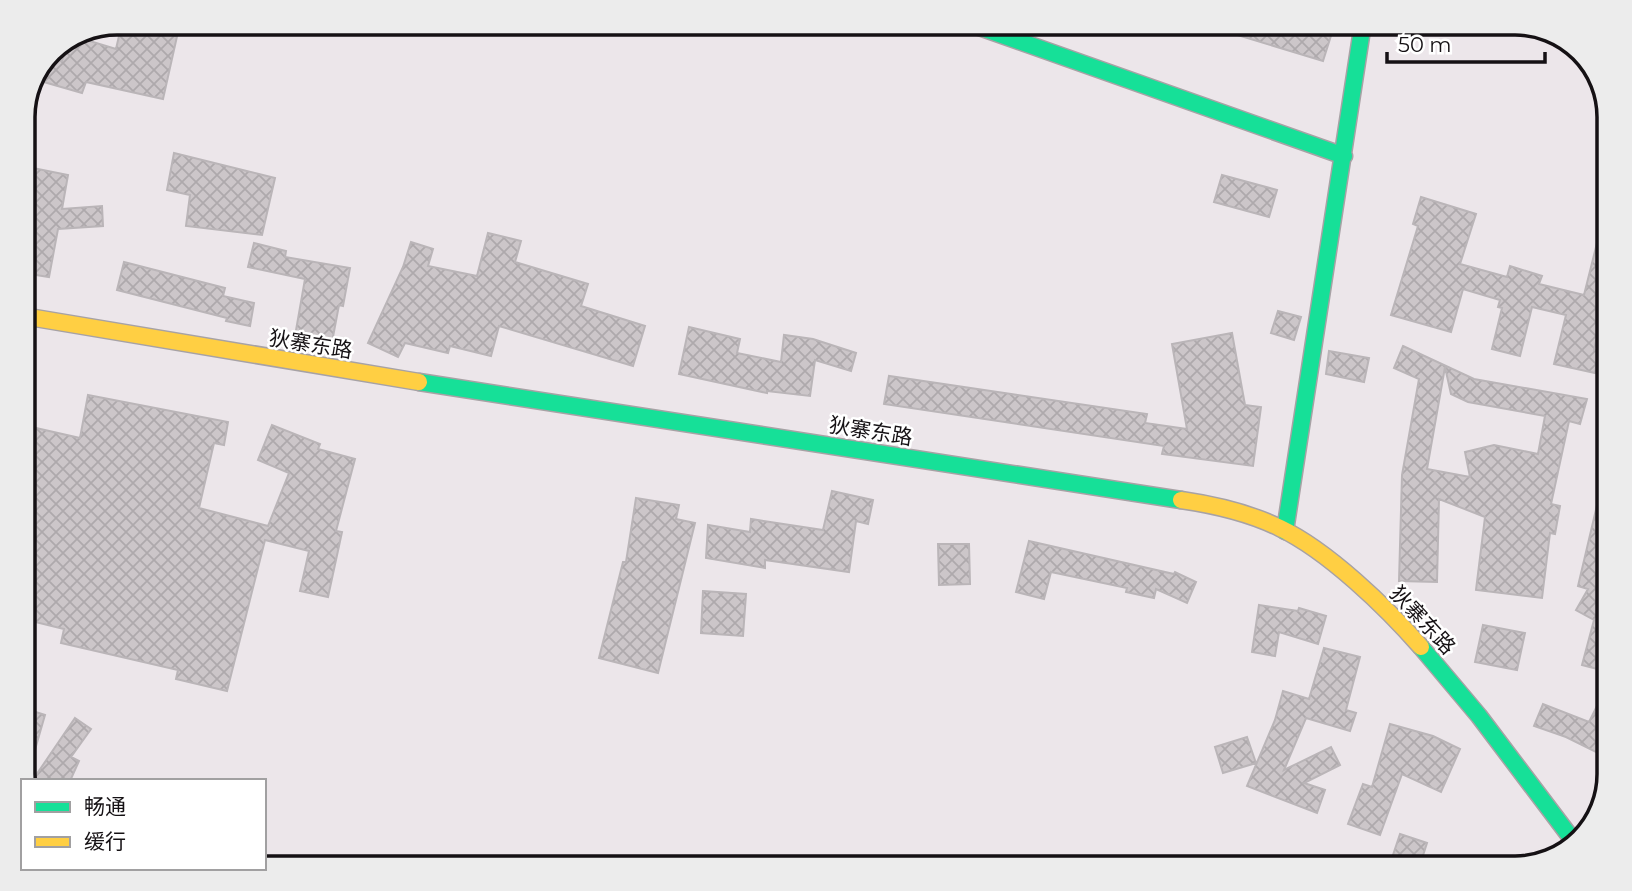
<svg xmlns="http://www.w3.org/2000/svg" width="1632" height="891" viewBox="0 0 1632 891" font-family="Montserrat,'Noto Sans SC',sans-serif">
	<defs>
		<pattern id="building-cross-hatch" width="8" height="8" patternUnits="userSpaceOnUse" patternTransform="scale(1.75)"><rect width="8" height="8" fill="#ccc6c9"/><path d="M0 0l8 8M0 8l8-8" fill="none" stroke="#aea9ac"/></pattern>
	</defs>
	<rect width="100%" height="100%" fill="#ece6ea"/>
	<path fill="url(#building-cross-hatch)" stroke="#bab5b8" stroke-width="2" fill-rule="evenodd" d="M122,23H180L163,99L86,82L82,93L37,80L47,57L62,61L67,43L80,38L116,49Z
		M1211,23H1335L1323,61L1211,27Z
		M174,153L275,178L262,235L186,226L190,195L167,190Z
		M23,166L68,175L62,209L102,206L103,226L58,229L49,277L23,273Z
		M1222,175L1277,190L1269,217L1214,202Z
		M1421,197L1476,214L1460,264L1507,277L1510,266L1542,276L1539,284L1584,295L1603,219H1609V283L1594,350L1600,351L1595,373L1554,364L1566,315L1532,307L1520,356L1492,349L1502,308L1498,307L1500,300L1463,289L1451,332L1391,315L1418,226L1413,224Z
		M488,233L521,241L515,262L588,284L581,306L645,326L633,366L499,326L491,356L450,346L448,353L405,343L398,357L368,343L403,267L411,242L433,249L428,266L477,276Z
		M254,243L286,251L285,257L350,268L343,306L339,305L332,342L295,336L305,279L248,267Z
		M124,262L225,288L223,296L254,303L250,326L226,321L227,318L117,290Z
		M1278,311L1301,317L1294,340L1271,333Z
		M689,327L740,339L737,353L781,362L784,335L813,339L856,353L851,371L815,360L810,396L767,391V393L679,374Z
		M1232,333L1245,405L1261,407L1253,466L1162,454L1164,446L884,404L889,376L1147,414L1145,423L1187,429L1172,344Z
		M1403,346L1474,379L1587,399L1580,424L1569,421L1551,504L1560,506L1555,534L1550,533L1542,598L1476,590L1485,517L1439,499L1437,582L1399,581L1402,475L1419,379L1394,368ZM1445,367L1451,394L1468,402L1545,416L1538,454L1494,445L1465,452L1470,477L1427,469Z
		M1329,351L1369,358L1364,382L1326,374Z
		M88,395L228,422L224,445L214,443L199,508L268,526L289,473L258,460L272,425L320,444L318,449L355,459L336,531L342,532L328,597L300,591L309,551L265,540L227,691L176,679L178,670L61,643L64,629L23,619V425L80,438Z
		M1602,484H1609V655L1605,671L1582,665L1594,620L1576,610L1588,589L1578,586Z
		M832,491L873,500L868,524L856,521L849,572L765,560V568L706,558L708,525L750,532L751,519L823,530Z
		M636,498L679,505L676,519L695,523L658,673L599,658L623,562H626Z
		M1029,541L1174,574L1175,572L1196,582L1187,603L1156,589L1154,598L1126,592L1127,588L1051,572L1044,599L1016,592Z
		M938,544H969L970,584L939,585Z
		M703,591L746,594L743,636L701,633Z
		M1259,605L1298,611L1299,608L1326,616L1318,644L1279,632L1275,656L1252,652Z
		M1483,625L1525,633L1517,670L1475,662Z
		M1324,648L1360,657L1346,710L1356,713L1350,731L1306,718L1284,770L1331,747L1340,765L1304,783L1325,790L1317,813L1247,786L1275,720L1283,691L1309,699Z
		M1609,682V745L1604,756L1566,737L1534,726L1543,704L1589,722Z
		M23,708L45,715L28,774L23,773Z
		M75,718L91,729L71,757L79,761L70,781H32Z
		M1390,724L1433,736L1460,749L1441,792L1402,774L1380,835L1348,824L1363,784L1372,787Z
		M1247,737L1256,763L1223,773L1215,747Z
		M1400,834L1427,843L1419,868L1391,861Z"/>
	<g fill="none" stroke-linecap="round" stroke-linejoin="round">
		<defs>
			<path id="fast" d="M968,23L1344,156
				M419,382L1181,500
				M1285,531L1363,23
				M1421,647L1479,716L1575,843"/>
			<path id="slow" d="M23,316L419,382
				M1181,500C1215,505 1250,513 1280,528C1328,551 1386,607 1421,647"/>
		</defs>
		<use href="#fast" stroke="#a7a2a5" stroke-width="19"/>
		<use href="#slow" stroke="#a7a2a5" stroke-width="19"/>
		<use href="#fast" stroke="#16e098" stroke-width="16"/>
		<use href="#slow" stroke="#ffcf43" stroke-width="16"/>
	</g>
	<g text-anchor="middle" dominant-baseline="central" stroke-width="5" stroke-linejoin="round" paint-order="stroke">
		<g font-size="21" fill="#151114" stroke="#fff">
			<text transform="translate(311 344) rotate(9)">狄寨东路</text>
			<text transform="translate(871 431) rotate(9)">狄寨东路</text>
			<text transform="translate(1423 620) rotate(47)">狄寨东路</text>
		</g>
	</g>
	<path d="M0 0H1632V891H0ZM117 35H1515A82 82 0 0 1 1597 117V774A82 82 0 0 1 1515 856H117A82 82 0 0 1 35 774V117A82 82 0 0 1 117 35Z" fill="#ececec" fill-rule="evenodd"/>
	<path fill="none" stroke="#151114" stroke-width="3.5" d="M117 35H1515A82 82 0 0 1 1597 117V774A82 82 0 0 1 1515 856H117A82 82 0 0 1 35 774V117A82 82 0 0 1 117 35Z"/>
	<rect x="21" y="779" width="245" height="91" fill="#ffffff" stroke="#a1a0a1" stroke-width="2"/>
	<rect x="35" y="802" width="35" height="10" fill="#16e098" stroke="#a1a0a1" stroke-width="2"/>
	<text x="84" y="814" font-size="21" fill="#151114">畅通</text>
	<rect x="35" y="837" width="35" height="10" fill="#ffcf43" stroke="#a1a0a1" stroke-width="2"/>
	<text x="84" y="849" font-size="21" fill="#151114">缓行</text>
	<path d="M1387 52v10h158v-10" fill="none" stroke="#151114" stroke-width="3.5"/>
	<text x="1398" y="52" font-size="21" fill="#151114" stroke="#ffffff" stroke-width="5" paint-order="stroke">50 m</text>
</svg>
